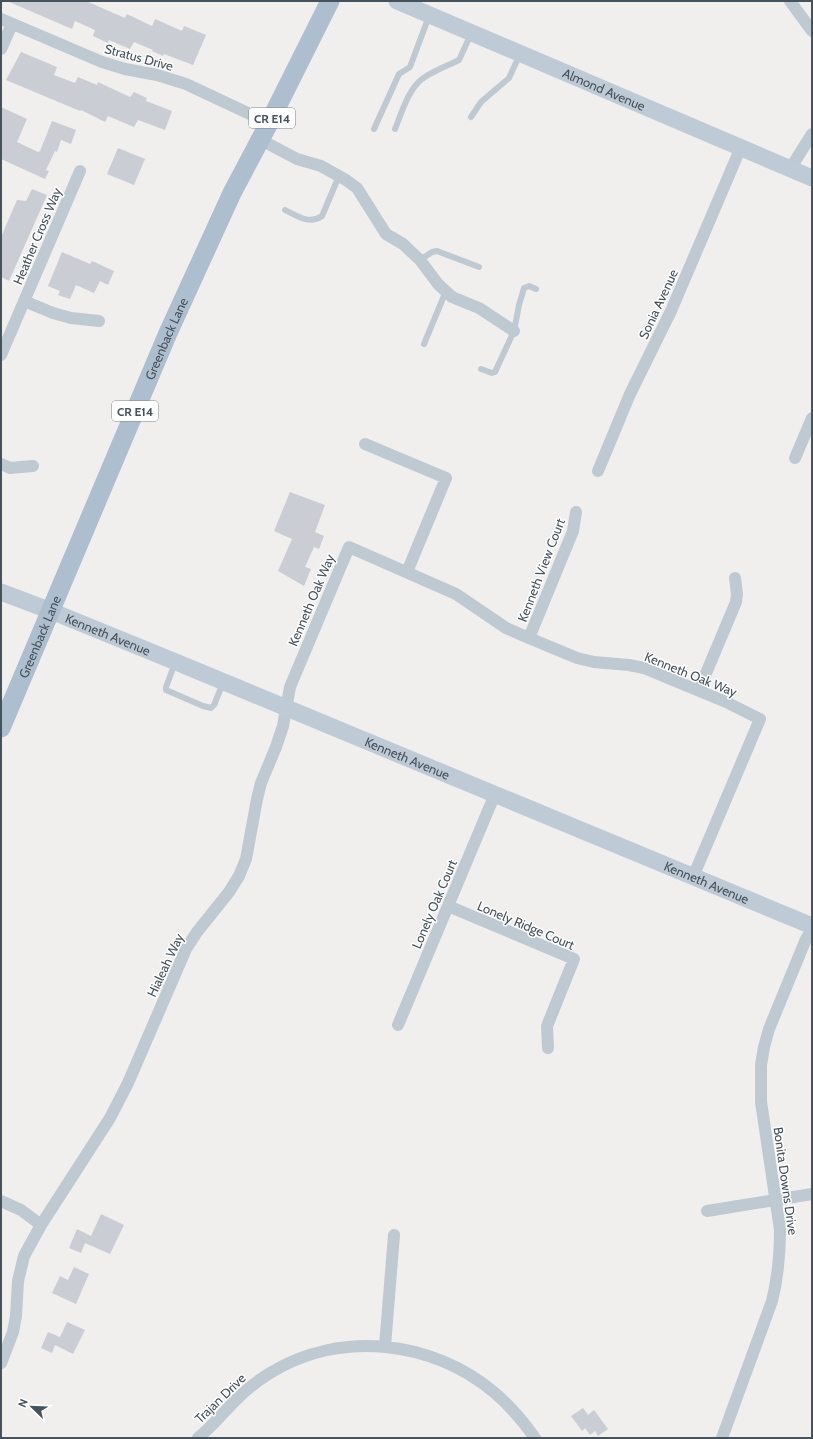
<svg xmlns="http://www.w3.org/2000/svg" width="813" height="1439" viewBox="0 0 813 1439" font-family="Cabin,sans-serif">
	<rect width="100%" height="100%" fill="#f1eeee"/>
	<path fill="#cacdd3" d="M7,1H86L125,18L127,14L152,26L155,19L182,31L184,26L206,35L193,65L164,54L163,56L152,51L153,50L134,42L130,49L109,40L108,43L93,36L95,30L75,21L72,29Z
		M21,52L57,67L54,75L75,83L78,77L97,85L98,82L130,97L134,92L147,98L146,101L172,111L165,130L138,120L134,127L108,116L105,122L81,110L80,111L6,80Z
		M1,107L27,119L17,142L38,152L40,151L52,121L76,130L71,144L61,140L57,152L55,151L46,170L49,171L45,179L1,159Z
		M118,148L145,159L134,185L107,174Z
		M32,189L47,195L9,281L1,277V237L17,200L26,201Z
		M62,252L90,264L92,261L114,271L108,285L100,281L94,293L76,285L70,299L58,295L60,291L48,286Z
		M290,492L325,505L315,532L324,536L319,549L314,547L305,567L311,569L304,586L278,571L292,539L274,531Z
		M101,1214L124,1225L110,1254L85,1243L81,1253L69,1248L77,1229L91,1236Z
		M74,1267L89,1274L76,1304L52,1293L60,1276L68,1280Z
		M67,1322L85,1330L73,1354L55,1345L52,1353L41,1348L48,1332L60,1337Z
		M583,1408L588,1415L594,1410L608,1429L598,1436L595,1431L590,1435L585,1428L582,1431L571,1416Z"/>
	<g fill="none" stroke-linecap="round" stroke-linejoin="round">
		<path stroke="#bec9d1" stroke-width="6" d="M471,117L481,102L509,78L520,54
			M374,129L399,74L410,67L429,16
			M395,129C402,112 408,90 422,79C433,71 447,66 459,60L471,34
			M285,210C298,216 309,225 322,216L339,176
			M420,260L432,252L437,251L479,267
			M424,344L446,291
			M481,369L492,373L495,372L514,331L519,305L524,288L529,286L536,289
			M175,663L166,687V690L203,706L211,708L214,705L223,683"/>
		<path stroke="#bec9d1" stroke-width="12" d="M790,1L812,31
			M1,19L102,62L125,69L157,75L186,84L269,123
			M1,49L12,24
			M261,140L297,159L321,166L346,180L357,188L386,234L403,244L420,260L438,284L452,297L479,308L514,331
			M790,169L812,134
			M24,301L53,313L71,318L99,321
			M1,355L80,171
			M365,444L446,478L407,572
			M795,458L812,418
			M1,464L10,468L33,466
			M598,471L630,394L671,311L741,147
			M529,638L573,531L576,512
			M699,690L736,602L737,594L735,578
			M448,906L574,959L547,1026L548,1048
			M398,1025L495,794
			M1,1201L21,1210L41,1225
			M707,1211L812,1194
			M385,1346L394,1235
			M1,1363L13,1332L16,1316L18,1281L24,1256L41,1225L110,1118L128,1083L186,949L197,932L229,892L239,876L246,859L257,799L261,783L276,747L283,726L290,687L349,547L456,594L506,628L529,638L577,658L594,662L629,665L644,668L726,702L760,719L693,877
			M198,1438C213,1426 225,1410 239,1397C248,1388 259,1380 270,1373C340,1330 433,1340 495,1393C510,1406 523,1421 535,1438
			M722,1438L772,1301C778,1277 780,1255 780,1230L761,1102V1065L764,1047L769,1029L806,939L812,929"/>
		<g stroke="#becad6" stroke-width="17">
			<path id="s1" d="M397,1L812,178"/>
			<path id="s2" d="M1,592L51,611L176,662L812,926"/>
		</g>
		<path stroke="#adbfce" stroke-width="19" id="s3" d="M1,728L168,333L232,193L269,123L330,1"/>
	</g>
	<g text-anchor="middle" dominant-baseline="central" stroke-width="3" stroke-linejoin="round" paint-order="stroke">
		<g fill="#fff" stroke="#7e868d" stroke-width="1">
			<rect x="249" y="108" width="46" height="20" rx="3"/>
			<rect x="112" y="401" width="46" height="20" rx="3"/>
		</g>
		<g font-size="12" font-weight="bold" fill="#46525c">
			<text x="272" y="118">CR E14</text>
			<text x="135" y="411">CR E14</text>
		</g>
		<g font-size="13" fill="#46525c" stroke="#fff">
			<text transform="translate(139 57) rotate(15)">Stratus Drive</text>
			<text stroke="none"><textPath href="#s1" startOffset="225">Almond Avenue</textPath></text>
			<text transform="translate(37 236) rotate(-67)">Heather Cross Way</text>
			<text transform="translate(658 304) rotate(-65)">Sonia Avenue</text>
			<text stroke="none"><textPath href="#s3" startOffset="423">Greenback Lane</textPath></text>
			<text transform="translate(541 570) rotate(-69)">Kenneth View Court</text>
			<text transform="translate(311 600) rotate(-67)">Kenneth Oak Way</text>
			<text stroke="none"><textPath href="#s2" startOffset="115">Kenneth Avenue</textPath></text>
			<text stroke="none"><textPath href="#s3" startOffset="99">Greenback Lane</textPath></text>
			<text transform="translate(691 674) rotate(22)">Kenneth Oak Way</text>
			<text stroke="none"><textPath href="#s2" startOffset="439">Kenneth Avenue</textPath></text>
			<text stroke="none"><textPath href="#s2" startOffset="763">Kenneth Avenue</textPath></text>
			<text transform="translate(434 904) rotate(-67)">Lonely Oak Court</text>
			<text transform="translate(526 925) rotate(23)">Lonely Ridge Court</text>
			<text transform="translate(165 965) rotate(-65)">Hialeah Way</text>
			<text transform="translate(786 1181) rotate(82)">Bonita Downs Drive</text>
			<text transform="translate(220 1398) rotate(-44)">Trajan Drive</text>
		</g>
	</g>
	<rect width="813" height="1439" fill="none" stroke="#46525c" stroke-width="4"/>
	<g transform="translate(32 1407) rotate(293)" stroke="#ffffff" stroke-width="3" paint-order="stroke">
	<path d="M0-3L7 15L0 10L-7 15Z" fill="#46525c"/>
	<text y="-6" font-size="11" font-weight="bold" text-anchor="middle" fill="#46525c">N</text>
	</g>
</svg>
